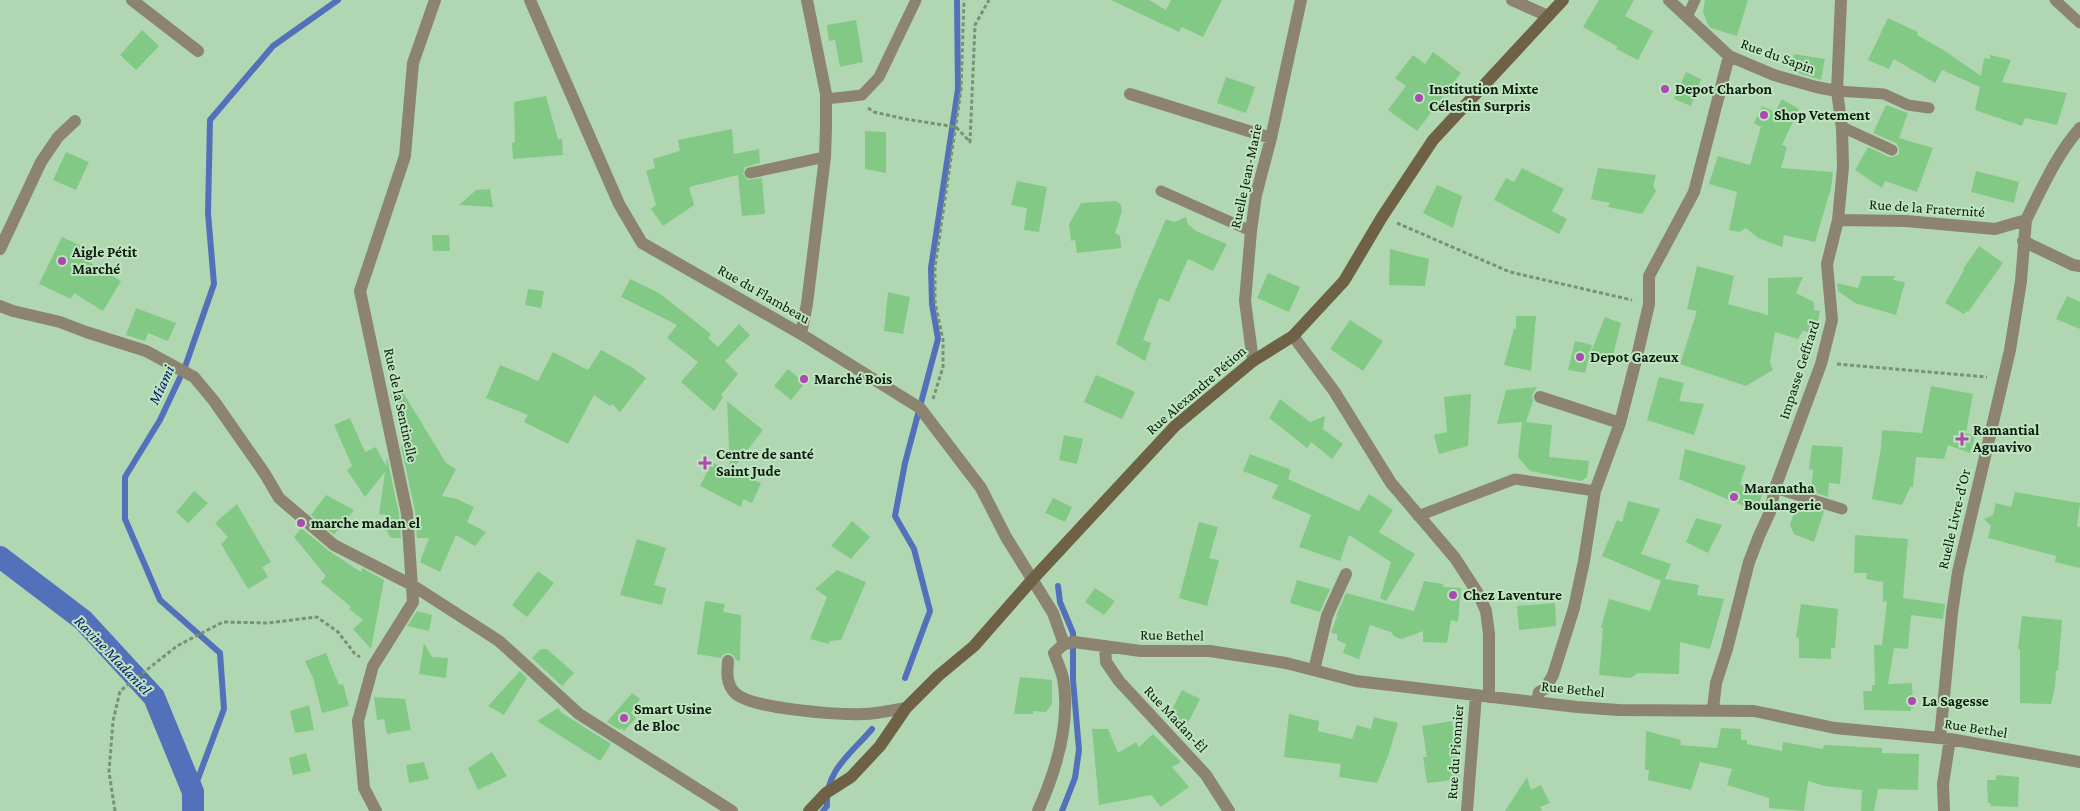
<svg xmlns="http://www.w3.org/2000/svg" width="2080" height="811" viewBox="0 0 2080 811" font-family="'Crimson Pro',serif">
	<rect width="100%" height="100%" fill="#b1d7b2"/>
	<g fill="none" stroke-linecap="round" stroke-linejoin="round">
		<path stroke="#5371ba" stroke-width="6" d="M1058,586L1060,602L1073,633V680L1079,750L1075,778L1062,811
			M905,678L930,611L914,549L895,516L905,463L938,339L932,304L931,268L958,89L957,0
			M193,792L224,709L220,653L160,600L125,519V477L160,420L185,367L214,284L208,213L210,120L273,46L338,0
			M823,811L827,806C825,770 851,754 872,729"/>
		<path stroke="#5371ba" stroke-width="22" d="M0,557L83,620L154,697L193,792V811"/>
	</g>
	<path fill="#82c986" d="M1111,0H1149L1166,10L1171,0H1222L1203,37L1182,27L1179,32Z
		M1599,0H1634L1625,16L1653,31L1638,60L1616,49L1618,47L1583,27Z
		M1705,0H1748L1737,36L1711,28L1708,25L1703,12Z
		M1888,18L1918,32L1917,35L1945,51L1981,76L1984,58L1990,59V55L2011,60L2002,82L2067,93L2057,125L2025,118L2022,126L1975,110L1980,87L1942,70L1935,83L1894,59L1889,69L1868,60Z
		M856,20L863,62L840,67L835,40L829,41L827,25Z
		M142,30L159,46L136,70L120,55Z
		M1433,52L1461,73L1417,131L1388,110L1406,86L1395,78L1413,55L1425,64Z
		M1794,54L1825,59L1821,80L1791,71Z
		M1686,72L1701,79L1691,106L1674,99Z
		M1226,77L1255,87L1246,113L1217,103Z
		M546,96L558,139H562L563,155L513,159L512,143L515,142L514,102Z
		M1782,99L1799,109L1782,145L1787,147L1781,168L1833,172L1831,188L1815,242L1784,235L1782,247L1758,238L1746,228L1740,232L1729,230L1737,192L1709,184L1718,156L1750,165L1761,127L1754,123L1762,106L1775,112Z
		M1886,105L1908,113L1899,138L1933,148L1917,192L1885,181L1882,188L1855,170L1868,147L1889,157H1893L1899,154V149L1896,143L1873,133Z
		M732,129L734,154L759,149L760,163L745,167L743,174L748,180L762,178L765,214L742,216L738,175L689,187L694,205L663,226L651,209L656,205L646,171L655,168L653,159L680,151L678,140Z
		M865,131L886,132V173L865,169Z
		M66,152L89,162L76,190L53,180Z
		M1522,168L1564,189L1552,211L1567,219L1559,234L1494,200L1506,178L1514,182Z
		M1598,168L1656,175L1653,186L1656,191L1642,214L1608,207L1610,203L1591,199Z
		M1976,171L2019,182L2014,203L1971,192Z
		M1017,181L1047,187L1039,232L1024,230L1027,208L1011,205Z
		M1437,185L1462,196L1453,228L1423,213Z
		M490,189L493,207L459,205L476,190Z
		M1116,201L1121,205L1122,211L1115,233L1120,236L1121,248L1077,253L1075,240L1071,241L1069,224L1081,203Z
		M1186,217L1188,224L1196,231L1227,244L1213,271L1188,259L1169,302L1159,298L1143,340L1151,343L1145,361L1116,344L1136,289L1166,219L1174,222Z
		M432,235H449L450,251H433Z
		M62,237L94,252L89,262L121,281L103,311L74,293L71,299L39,284Z
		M1979,246L2003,263L1968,312L1966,311L1964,314L1945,303L1964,270L1963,269Z
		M1390,249L1429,259L1425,286L1389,285Z
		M1697,266L1734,276L1728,304L1768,315V278L1803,277L1796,293L1814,302V310L1820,311L1815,334L1803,331L1798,339L1775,332L1770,362L1773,370L1746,386L1680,364L1697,311L1687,309Z
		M1268,273L1300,287L1289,312L1257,298Z
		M1862,276H1895L1893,280L1905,282L1896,315L1855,303L1838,291L1837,283L1858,288Z
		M630,279L659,293L711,334L708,338L718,347L739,324L750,335L725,361L738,374L721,395L723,397L714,411L681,382L698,362L667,338L677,325L621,297Z
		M528,289L544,291L541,308L525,305Z
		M888,292L910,297L903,334L884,331Z
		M2067,296L2080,302V329L2056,319Z
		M136,308L176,323L168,341L148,333L145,341L126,335Z
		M1516,316H1536L1531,371L1504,365L1514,329H1516Z
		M1605,317L1621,323L1611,363L1589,357L1585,373L1568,370L1575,341L1592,345L1589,357Z
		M1350,320L1383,341L1363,371L1330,349Z
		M601,350L633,368L646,378L620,412L612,404L610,406L594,395L568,444L524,422L528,415L486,398L500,365L532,378L531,381L532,379L538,381L553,352L588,370Z
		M788,369L805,383L791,400L774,386Z
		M1096,375L1135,392L1122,419L1084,402Z
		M1659,377L1684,383L1679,401L1704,404L1694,435L1647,420Z
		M1931,386L1973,394L1966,433L1975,436L1970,453L1948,445L1944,459L1916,457L1913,487L1911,486L1902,505L1872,499L1881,448L1882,430L1922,433Z
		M1537,387L1532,395L1533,401L1526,422L1552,425L1549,457L1589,461L1587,477L1581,481L1530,471L1518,457L1522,422L1497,424L1506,390Z
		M401,389L446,463L456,469L442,496L457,499L474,507L467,522L486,532L475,546L456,535L440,572L420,562L429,538H417L415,511L401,446L411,439L390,395Z
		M1471,394L1468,446L1439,454L1434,435L1447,432L1444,397Z
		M1280,399L1310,422L1325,416L1323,429L1343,444L1332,459L1311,442L1307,448L1269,418Z
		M727,401L763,430L732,470L761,483L752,503L743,499L741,507L700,486L712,462L730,472Z
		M350,418L365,452L376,447L386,466L387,457L399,514L401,538H391L384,527L387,515L379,514L385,472L365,497L347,470L352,466L334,425Z
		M1064,435L1083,439L1077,464L1059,460Z
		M1812,445L1843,447L1840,484L1829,483L1828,497L1811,491L1813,470L1809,469Z
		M1685,449L1746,466L1740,484L1763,493L1756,511L1679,479Z
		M1250,454L1291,470L1288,479L1359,511L1369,494L1393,510L1379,532L1415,554L1386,601L1380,598L1391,562L1349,535L1340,561L1299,547L1311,515L1272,498L1278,485L1243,471Z
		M194,491L208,503L188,523L176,512Z
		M2015,492L2080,503L2077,526L2080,527V568L2055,562L2056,556L1988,538L1991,526L1984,519L1993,515L1996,503L2011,507Z
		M326,495L354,510L334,535L311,515Z
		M1053,498L1072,507L1065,522L1045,513Z
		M1628,501L1660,509L1641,554L1671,564L1665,579L1699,585L1697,595L1724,599L1710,649L1680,642L1679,674L1638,673L1631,678L1599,675L1603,628L1601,627L1609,599L1650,611L1661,581L1602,556L1617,520L1622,522Z
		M1797,503L1824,511L1814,542L1794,534L1790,525Z
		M237,504L271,562L262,567L268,577L248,589L221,544L228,537L215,523Z
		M1696,518L1722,525L1708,553L1686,542Z
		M852,521L870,537L851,559L831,546Z
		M1199,522L1218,527L1209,558L1219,560L1207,606L1179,598Z
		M301,528L329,551L361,572L362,568L384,580L371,649L353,629L363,620L349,609L351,607L321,582L326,576L294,537Z
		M1855,535L1908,539L1903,598L1945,604L1943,619L1911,615L1908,649L1894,648L1888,684L1912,683L1913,708H1911V711L1864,710L1863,691H1872V685H1875L1874,645H1882L1887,601L1883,602V582L1866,579L1867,573H1854Z
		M637,539L666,548L654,585L666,588L662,605L620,595Z
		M837,570L866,582L841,640L830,641L829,644L810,639L827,597L815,589Z
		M538,571L554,583L527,617L512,605Z
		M1297,580L1330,589L1320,612L1290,603Z
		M1424,581L1443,584V587L1461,588L1458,622L1451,620L1447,643L1423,642V631L1402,639L1395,637L1391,632L1370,625L1359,659L1343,653L1346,644L1337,640V634L1331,633L1337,616H1336L1346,593L1414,611Z
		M1095,588L1115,601L1104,615L1085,602Z
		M705,601L725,604L723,612L741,615L740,661L736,660L733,655L729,653L724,654L721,658L697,654Z
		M1555,603L1556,626L1519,630L1517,606Z
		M1801,604L1838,609L1835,648H1831V659L1799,658V638L1796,637Z
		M417,611L432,615L429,631L407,626Z
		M2022,616L2062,620L2058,670H2056L2055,687L2051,704L2020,703V649H2018Z
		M424,643L432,657L448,658L446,678L419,674Z
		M541,649H547L574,673L562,686L532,658Z
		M326,653L339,685L343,684L349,706L322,713L313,678L305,661Z
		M520,671L527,678L504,715L488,706Z
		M1020,677L1052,680V704L1046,712L1033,711V714H1014Z
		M1182,690L1200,699L1188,723L1169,715Z
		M632,693L640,699L631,713L636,718L624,731L621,728L620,730L607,722Z
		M374,697L405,699L411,730L387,734L384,719L377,720Z
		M309,705L314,730L295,733L290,711Z
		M558,708L562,713L611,744L600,761L537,721Z
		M1289,714L1319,721L1318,731L1352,739L1357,725L1371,729L1374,717L1398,723L1388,756L1377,783L1339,777L1341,764L1284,757Z
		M1452,721L1460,779L1427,783L1423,757H1427L1422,726Z
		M1721,728L1741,729V740H1747V744L1782,751L1783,742L1823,749L1824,745L1882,748V753L1919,754L1918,790L1878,789L1874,811H1861L1862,790L1825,786L1808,781L1804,811L1769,808V798L1727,785L1732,769L1700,762L1691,790L1648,780L1649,770H1645L1646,731L1681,740L1680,745L1717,748Z
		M1092,729H1108L1118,753L1136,742L1139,747L1153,734L1181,762L1172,767L1189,787L1161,807L1151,795L1099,805Z
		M492,752L507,776L478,790L468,768Z
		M306,753L311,771L293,775L289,758Z
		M424,762L429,779L409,783L406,765Z
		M1996,775L2019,777L2018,807L1990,806L1991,803H1988L1987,780H1996Z
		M1527,777L1531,790L1541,785L1550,803L1540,807L1542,811H1505Z"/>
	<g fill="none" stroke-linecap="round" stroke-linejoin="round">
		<path stroke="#769377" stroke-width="3" stroke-dasharray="4 2.5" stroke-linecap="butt" d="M868,108L874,112L905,119L956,127L970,142L975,25L989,0
			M1397,223L1510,272L1632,300
			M1837,364L1987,377
			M933,399L943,367V340L935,302V267L961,90L964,0
			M115,811L109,772L113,721L120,691L177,646L223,622L267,623L317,617L338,632L355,654L360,657"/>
		<path stroke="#8c8371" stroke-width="11" d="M2055,0L2080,23
			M1687,17L1695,0
			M1837,91L1884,94L1908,105L1929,108
			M826,99L862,95L879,77L916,0
			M1842,127L1892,150
			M750,173L825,157
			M1161,191L1251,231
			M1775,488L1842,509
			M1418,516L1515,479L1595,491"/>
		<path stroke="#8c8371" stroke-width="12" d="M132,0L198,51
			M530,0L619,204L642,243L801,334L920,408L981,488L1006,537L1053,613L1064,644
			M1512,0L1548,16
			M1669,0L1729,56L1774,75L1816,87L1837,91
			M1130,94L1271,138
			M1838,220L1906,221L1995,229L2026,220C2042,188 2057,154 2080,128
			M2023,241L2073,265L2080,266
			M0,249L41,162L58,137L75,121
			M0,306L13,311L60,322L86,332L146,351L194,377L214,401L265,474L279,498L334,545L412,585L499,641L579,714L732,811
			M801,334L807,304L825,157L826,127V94L807,0
			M1293,336L1334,391L1391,483L1455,558L1479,595L1486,611L1489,634V697
			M1253,361L1245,301L1251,231L1256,195L1271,138L1301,0
			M1540,397L1620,423
			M1064,644L1074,642L1141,651H1210L1286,663L1356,681L1577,707L1618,710L1754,711L1835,728L1950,739L2080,762
			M1105,646L1106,662L1119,681L1206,775L1229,811
			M728,661C727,672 726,684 735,693C751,709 840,715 864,714C878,714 892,710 906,708
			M1314,670L1327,616L1346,574
			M1537,702L1539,692L1545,689L1553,675L1574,608L1584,561L1595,491L1620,423L1638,352L1649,304V276L1694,192L1729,56
			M1713,709L1716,683L1727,649L1749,562L1759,536L1770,512L1775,488L1821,364L1832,320L1827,264L1838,220L1843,167L1842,129L1837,91L1841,0
			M1940,738L1952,613L1958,572L2010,350L2021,281L2026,220
			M376,811L364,788L358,721L373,666L413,602L407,513L360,291L405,156L413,63L435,0
			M1038,811C1056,771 1071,722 1063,678C1061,670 1057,661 1054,653L1064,644
			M1467,811L1476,695
			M1944,811L1943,784L1950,739"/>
		<path stroke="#6e6145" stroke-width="12" d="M809,811L826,793L851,777L880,746L906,708L938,676L974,646L1032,580L1175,426L1253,361L1293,336L1344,281L1382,217L1433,140L1563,0"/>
	</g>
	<g fill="#ac4ab0" stroke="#bee5bf" stroke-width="2">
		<circle cx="1665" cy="89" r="5"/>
		<circle cx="1419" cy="98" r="5"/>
		<circle cx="1764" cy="115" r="5"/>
		<circle cx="62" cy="261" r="5"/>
		<circle cx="1580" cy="357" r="5"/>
		<circle cx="804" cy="379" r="5"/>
		<path d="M1959.5 431.5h5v5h5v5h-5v5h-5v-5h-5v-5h5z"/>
		<path d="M702.5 455.5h5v5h5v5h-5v5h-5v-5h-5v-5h5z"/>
		<circle cx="1734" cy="497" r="5"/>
		<circle cx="301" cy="523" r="5"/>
		<circle cx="1453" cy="595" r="5"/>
		<circle cx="1912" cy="701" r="5"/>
		<circle cx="624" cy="718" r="5"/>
	</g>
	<g text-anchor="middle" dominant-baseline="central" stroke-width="4" stroke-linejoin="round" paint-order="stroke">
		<g font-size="15" fill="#0e1c0f" stroke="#bee5bf">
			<text transform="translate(1778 56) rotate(20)">Rue du Sapin</text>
			<text transform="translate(1246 176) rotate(-78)">Ruelle Jean-Marie</text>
			<text transform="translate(1927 208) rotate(4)">Rue de la Fraternité</text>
			<text transform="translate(764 294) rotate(30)">Rue du Flambeau</text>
			<text transform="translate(1799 370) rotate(-72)">Impasse Geffrard</text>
			<text transform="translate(1196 390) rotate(-41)">Rue Alexandre Pétion</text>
			<text transform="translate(401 405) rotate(78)">Rue de la Sentinelle</text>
			<text transform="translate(1954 519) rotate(-77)">Ruelle Livre-d'Or</text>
			<text transform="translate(1172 635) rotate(1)">Rue Bethel</text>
			<text transform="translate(1573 689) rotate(6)">Rue Bethel</text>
			<text transform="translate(1176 719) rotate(47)">Rue Madan-Èl</text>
			<text transform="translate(1976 728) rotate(9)">Rue Bethel</text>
			<text transform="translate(1455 752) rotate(-86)">Rue du Pionnier</text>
		</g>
		<g font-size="15" font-weight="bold" fill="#0e1c0f" stroke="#bee5bf" text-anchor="start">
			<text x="1429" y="89">Institution Mixte<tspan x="1429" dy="17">Célestin Surpris</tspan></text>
			<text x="1675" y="89">Depot Charbon</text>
			<text x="1774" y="115">Shop Vetement</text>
			<text x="72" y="252">Aigle Pétit<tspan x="72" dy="17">Marché</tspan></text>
			<text x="1590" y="357">Depot Gazeux</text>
			<text x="814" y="379">Marché Bois</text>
			<text x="1973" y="430">Ramantial<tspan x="1973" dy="17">Aguavivo</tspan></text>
			<text x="716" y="454">Centre de santé<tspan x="716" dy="17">Saint Jude</tspan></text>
			<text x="1744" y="488">Maranatha<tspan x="1744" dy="17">Boulangerie</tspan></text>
			<text x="311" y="523">marche madan el</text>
			<text x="1463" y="595">Chez Laventure</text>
			<text x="1922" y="701">La Sagesse</text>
			<text x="634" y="709">Smart Usine<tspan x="634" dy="17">de Bloc</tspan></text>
		</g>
		<g font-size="16" font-style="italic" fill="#081a71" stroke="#bee5bf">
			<text transform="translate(161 385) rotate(-65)">Miami</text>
			<text transform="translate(113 655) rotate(46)">Ravine Madaniel</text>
		</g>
	</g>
</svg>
